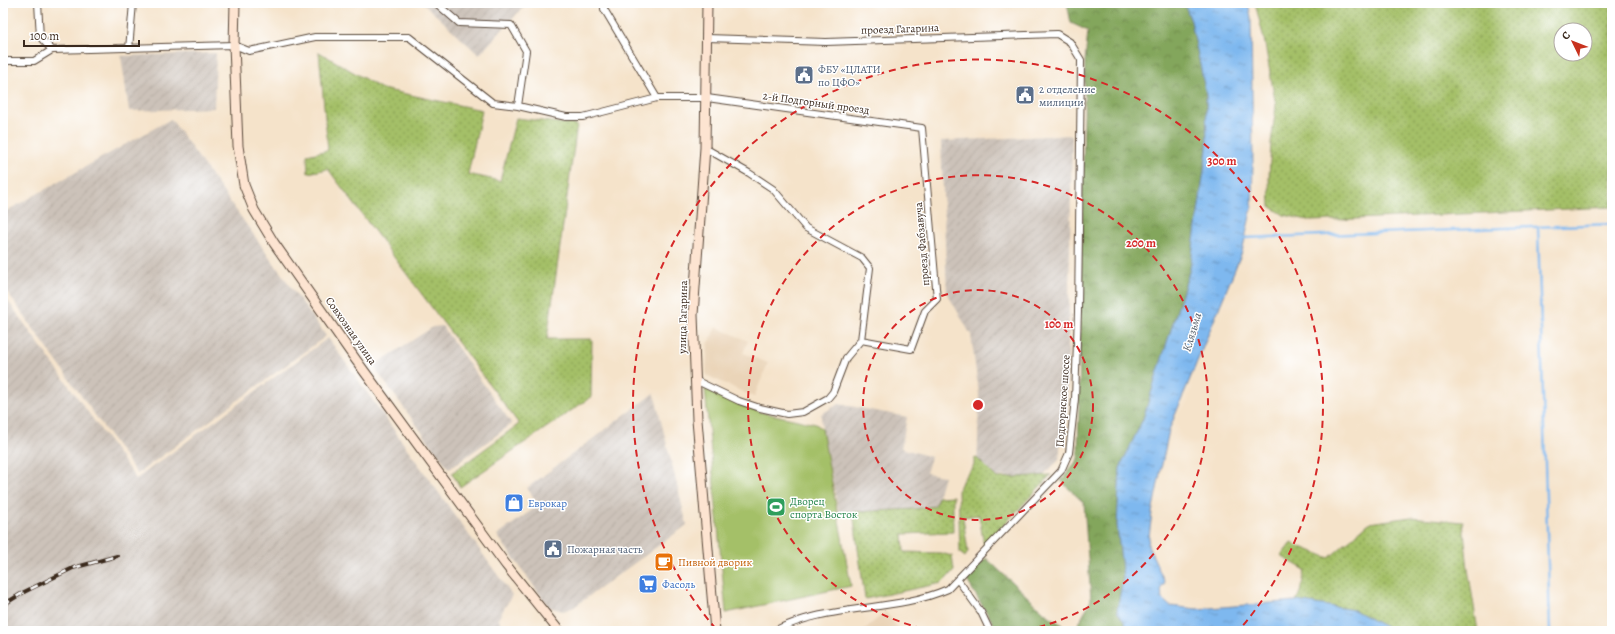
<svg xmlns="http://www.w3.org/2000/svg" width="1615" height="634" viewBox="0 0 1615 634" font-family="Alegreya,serif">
	<defs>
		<pattern id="industrial-furrows" width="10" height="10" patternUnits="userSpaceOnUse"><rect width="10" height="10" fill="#ccc2b9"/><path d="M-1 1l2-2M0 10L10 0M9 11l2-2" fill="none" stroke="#b0a79f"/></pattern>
		<pattern id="grass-dots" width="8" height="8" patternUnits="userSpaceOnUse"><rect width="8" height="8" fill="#a4c067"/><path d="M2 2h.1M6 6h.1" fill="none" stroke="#879c54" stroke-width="1.8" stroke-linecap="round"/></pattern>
		<pattern id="forest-crowns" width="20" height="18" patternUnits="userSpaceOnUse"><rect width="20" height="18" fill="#83a65c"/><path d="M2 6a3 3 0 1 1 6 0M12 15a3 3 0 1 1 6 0" fill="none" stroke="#6c874b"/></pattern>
		<pattern id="water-ripples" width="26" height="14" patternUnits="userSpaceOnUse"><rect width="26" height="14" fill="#7eb8ef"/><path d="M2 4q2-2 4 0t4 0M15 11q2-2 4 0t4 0" fill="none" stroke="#6896c1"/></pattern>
	</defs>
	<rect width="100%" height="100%" fill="#fff"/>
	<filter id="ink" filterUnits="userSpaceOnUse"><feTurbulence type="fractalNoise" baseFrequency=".025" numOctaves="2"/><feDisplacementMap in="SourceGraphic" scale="8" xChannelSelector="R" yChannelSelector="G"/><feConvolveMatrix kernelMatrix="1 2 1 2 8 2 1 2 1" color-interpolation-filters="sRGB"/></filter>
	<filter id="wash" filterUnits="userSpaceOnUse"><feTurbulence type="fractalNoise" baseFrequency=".012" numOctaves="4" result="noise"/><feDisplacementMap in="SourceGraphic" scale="16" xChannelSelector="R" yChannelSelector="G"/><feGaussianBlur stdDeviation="0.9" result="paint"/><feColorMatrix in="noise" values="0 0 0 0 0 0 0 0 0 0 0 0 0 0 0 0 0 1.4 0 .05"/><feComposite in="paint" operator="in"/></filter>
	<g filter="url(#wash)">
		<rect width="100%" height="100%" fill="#f5e3ca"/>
		<path fill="#ead4b8" d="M716,327L748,341L743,353L768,363L754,397L706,375L708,345Z
			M886,612L900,631H862Z"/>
		<path fill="url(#industrial-furrows)" d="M423,3H527L479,55Z
			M216,53L214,108L129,111L121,56Z
			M171,119L326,336L137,474L3,286V213Z
			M1072,135L1067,412L1063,418L1059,460L1036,482L1004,476L977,480L979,394L971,335L947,293L941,141Z
			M3,294L136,479L328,338L512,595L498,619L507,631H3Z
			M442,326L512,424L449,469L376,370V364L433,327Z
			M654,393L687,525L574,607L563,611L549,607L497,535L539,505L527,488Z
			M839,404L907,417L901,448L931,457L926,473L944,476L935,506L915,509L839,513L822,429L821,414Z"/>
		<path fill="url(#grass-dots)" stroke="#707542" fill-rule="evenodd" d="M1255,3H1612V207L1312,221L1284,215L1270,206L1269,178L1271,143L1276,106L1264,39ZM1561,30H1585V54H1561Z
			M319,52L382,89L482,110L468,174L500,181L516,118L577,125L547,339H592L591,397L460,487L452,473L519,424L328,169L308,173L307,155L328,150Z
			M977,458L997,478L1051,475L984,546L979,515L963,517L968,552L965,557L960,553L958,491L963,479L974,465V459Z
			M953,496V532L903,534L904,552L941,553L952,556L954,571L942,583L865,599L853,512L915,509L935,506L938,497Z
			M1411,517L1463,522L1468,569L1478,631H1393L1354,610L1296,601L1301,590L1305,570L1281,556L1291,543L1329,558L1369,523Z"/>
		<path fill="url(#forest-crowns)" stroke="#5f683d" d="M1067,3H1184L1191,21L1206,94L1207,149L1190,269L1143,419L1120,468L1117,525L1123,578L1117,611L1130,631H1075L1091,600L1084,503L1061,481L1078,459L1085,61L1088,31L1071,23Z
			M986,558L1045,613L1071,631H998L966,579Z"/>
		<path fill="#a4c067" stroke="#707542" d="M705,389L760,412L816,424L822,429L851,586L726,613Z"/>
		<path fill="url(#water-ripples)" stroke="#5c7186" d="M1184,3H1248L1251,17L1253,162L1252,207L1242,252L1169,430L1152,513L1148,545L1165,583L1161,588L1162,599L1170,606L1197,609L1296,601L1354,610L1393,631H1130L1117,611L1123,578L1117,525L1120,468L1143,419L1190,269L1207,149L1206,94L1191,21Z"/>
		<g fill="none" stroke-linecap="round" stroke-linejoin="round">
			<path stroke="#7eb8ef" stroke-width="2.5" d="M1538,227L1550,631
				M1245,238L1612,224"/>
		</g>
	</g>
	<g filter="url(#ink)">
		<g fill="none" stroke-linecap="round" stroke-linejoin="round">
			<defs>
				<path id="street" d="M38,3L40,37L52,50
					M436,3L459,23L511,25L526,51L518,106
					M604,3V9L657,98
					M707,38L826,42L1057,34L1070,42L1081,60L1078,312L1075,399L1069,453L1061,471L948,589C893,613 829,603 774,631
					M129,49L133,3
					M3,61H34L52,50L234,45L249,51L315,37H409L493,103L518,106L566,117H583L657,98H707L922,128L937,299L925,311L911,349L861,340
					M695,380L739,401L760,408L787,414L803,412L828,398L833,392L846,358L861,340L870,268L862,258L806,228L773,189L749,173L705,148
					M958,580L981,612L990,631"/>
				<path id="secondary" d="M235,3L234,45L238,146L244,185L254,210L274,243L356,360L506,565L559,631
					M707,3L705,148L693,315L697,420L715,631"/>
			</defs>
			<use href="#street" stroke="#574638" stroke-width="8"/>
			<use href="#secondary" stroke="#574638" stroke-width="11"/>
			<use href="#street" stroke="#fff" stroke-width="6"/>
			<use href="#secondary" stroke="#fde4d1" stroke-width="9"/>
			<defs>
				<path id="rail" d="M3,605L24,592L73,568L117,556"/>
			</defs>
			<use href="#rail" stroke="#3b2a1e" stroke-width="4"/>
			<use href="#rail" stroke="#fff" stroke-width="2.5" stroke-dasharray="8" stroke-linecap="butt"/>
		</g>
	</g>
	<g fill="none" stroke="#d62828" stroke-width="2" stroke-dasharray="7 5">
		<circle cx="978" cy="405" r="115"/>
		<path d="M934 631A230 230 0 1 1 1022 631"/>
		<path d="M716 629A345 345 0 1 1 1240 629"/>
	</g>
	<defs>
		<symbol id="civic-square" viewBox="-11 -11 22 22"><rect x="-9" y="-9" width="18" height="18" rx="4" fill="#5c6f8a" stroke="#fff"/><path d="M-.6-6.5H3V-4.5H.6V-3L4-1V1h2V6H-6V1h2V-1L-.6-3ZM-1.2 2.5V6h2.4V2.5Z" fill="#fff"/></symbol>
		<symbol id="shop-square" viewBox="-11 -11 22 22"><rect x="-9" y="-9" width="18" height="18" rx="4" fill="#3f7fe0" stroke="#fff"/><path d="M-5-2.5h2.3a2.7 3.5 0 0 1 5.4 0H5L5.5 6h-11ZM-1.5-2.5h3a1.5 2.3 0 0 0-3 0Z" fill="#fff"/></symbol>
		<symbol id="stadium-square" viewBox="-11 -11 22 22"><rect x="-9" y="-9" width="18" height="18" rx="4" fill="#2e9e5b" stroke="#fff"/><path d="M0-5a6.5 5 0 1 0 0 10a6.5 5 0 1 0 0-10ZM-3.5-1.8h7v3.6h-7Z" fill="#fff"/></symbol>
		<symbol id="cafe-square" viewBox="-11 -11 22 22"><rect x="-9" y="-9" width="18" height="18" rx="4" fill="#e8710a" stroke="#fff"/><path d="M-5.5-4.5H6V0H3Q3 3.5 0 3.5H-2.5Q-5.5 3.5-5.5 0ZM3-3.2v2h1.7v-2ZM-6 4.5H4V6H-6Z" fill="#fff"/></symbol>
		<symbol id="supermarket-square" viewBox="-11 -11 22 22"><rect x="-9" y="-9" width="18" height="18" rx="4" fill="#3f7fe0" stroke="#fff"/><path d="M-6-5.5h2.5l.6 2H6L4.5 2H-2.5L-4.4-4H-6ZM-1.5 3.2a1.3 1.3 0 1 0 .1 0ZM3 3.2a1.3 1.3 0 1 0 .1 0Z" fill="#fff"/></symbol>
	</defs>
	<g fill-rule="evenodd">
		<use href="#civic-square" x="793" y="64" width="22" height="22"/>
		<use href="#civic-square" x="1014" y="84" width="22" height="22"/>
		<use href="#shop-square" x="503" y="492" width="22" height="22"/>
		<use href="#stadium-square" x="765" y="496" width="22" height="22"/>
		<use href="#civic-square" x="542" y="538" width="22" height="22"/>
		<use href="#cafe-square" x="653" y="551" width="22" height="22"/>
		<use href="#supermarket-square" x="637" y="573" width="22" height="22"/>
	</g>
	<g text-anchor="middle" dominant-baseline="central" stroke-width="3" stroke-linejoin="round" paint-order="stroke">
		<g font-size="11" fill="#3b2a1e" stroke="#fff">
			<text transform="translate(900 29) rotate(-2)">проезд Гагарина</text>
			<text transform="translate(816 103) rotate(8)">2-й Подгорный проезд</text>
			<text transform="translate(922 244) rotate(-95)">проезд Фабзавуча</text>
			<text transform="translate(683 317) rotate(-89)">улица Гагарина</text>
			<text transform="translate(351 331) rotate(55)">Совхозная улица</text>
			<text transform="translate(1063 401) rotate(-86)">Подгорнское шоссе</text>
		</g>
		<g font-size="11" fill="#4e5e75" stroke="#fff" text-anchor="start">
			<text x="818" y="69">ФБУ «ЦЛАТИ<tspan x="818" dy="13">по ЦФО»</tspan></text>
			<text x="1039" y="89">2 отделение<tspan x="1039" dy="13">милиции</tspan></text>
			<text x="567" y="549">Пожарная часть</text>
		</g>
		<g font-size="11" fill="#27864d" stroke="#fff" text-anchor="start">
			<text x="790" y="501">Дворец<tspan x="790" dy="13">спорта Восток</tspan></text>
		</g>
		<g font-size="11" fill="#366cbe" stroke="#fff" text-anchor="start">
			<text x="528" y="503">Еврокар</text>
			<text x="662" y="584">Фасоль</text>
		</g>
		<g font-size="11" fill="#c56008" stroke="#fff" text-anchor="start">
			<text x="678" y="562">Пивной дворик</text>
		</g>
		<g font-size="12" font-style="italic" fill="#525c67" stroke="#fff">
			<text transform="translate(1192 332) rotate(-73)">Клязьма</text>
		</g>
	</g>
	<circle cx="978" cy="405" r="6" fill="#d62828" stroke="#fff" stroke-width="2"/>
	<g font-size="12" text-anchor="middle" font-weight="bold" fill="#d62828" stroke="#fff" stroke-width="3" stroke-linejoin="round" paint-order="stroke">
		<text x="1222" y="165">300 m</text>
		<text x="1141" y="247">200 m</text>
		<text x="1059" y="328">100 m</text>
	</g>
	<rect width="1615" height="634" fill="none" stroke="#fff" stroke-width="16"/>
	<g transform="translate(1573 42) rotate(313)"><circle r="19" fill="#ffffff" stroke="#b1aaa5"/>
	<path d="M0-3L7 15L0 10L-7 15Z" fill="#c8321e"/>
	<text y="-6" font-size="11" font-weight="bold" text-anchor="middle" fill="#3b2a1e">С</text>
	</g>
	<path d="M24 40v6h115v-6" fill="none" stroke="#3b2a1e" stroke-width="2"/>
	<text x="30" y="40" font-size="12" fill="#3b2a1e" stroke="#ffffff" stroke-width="3" paint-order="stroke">100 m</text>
</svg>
